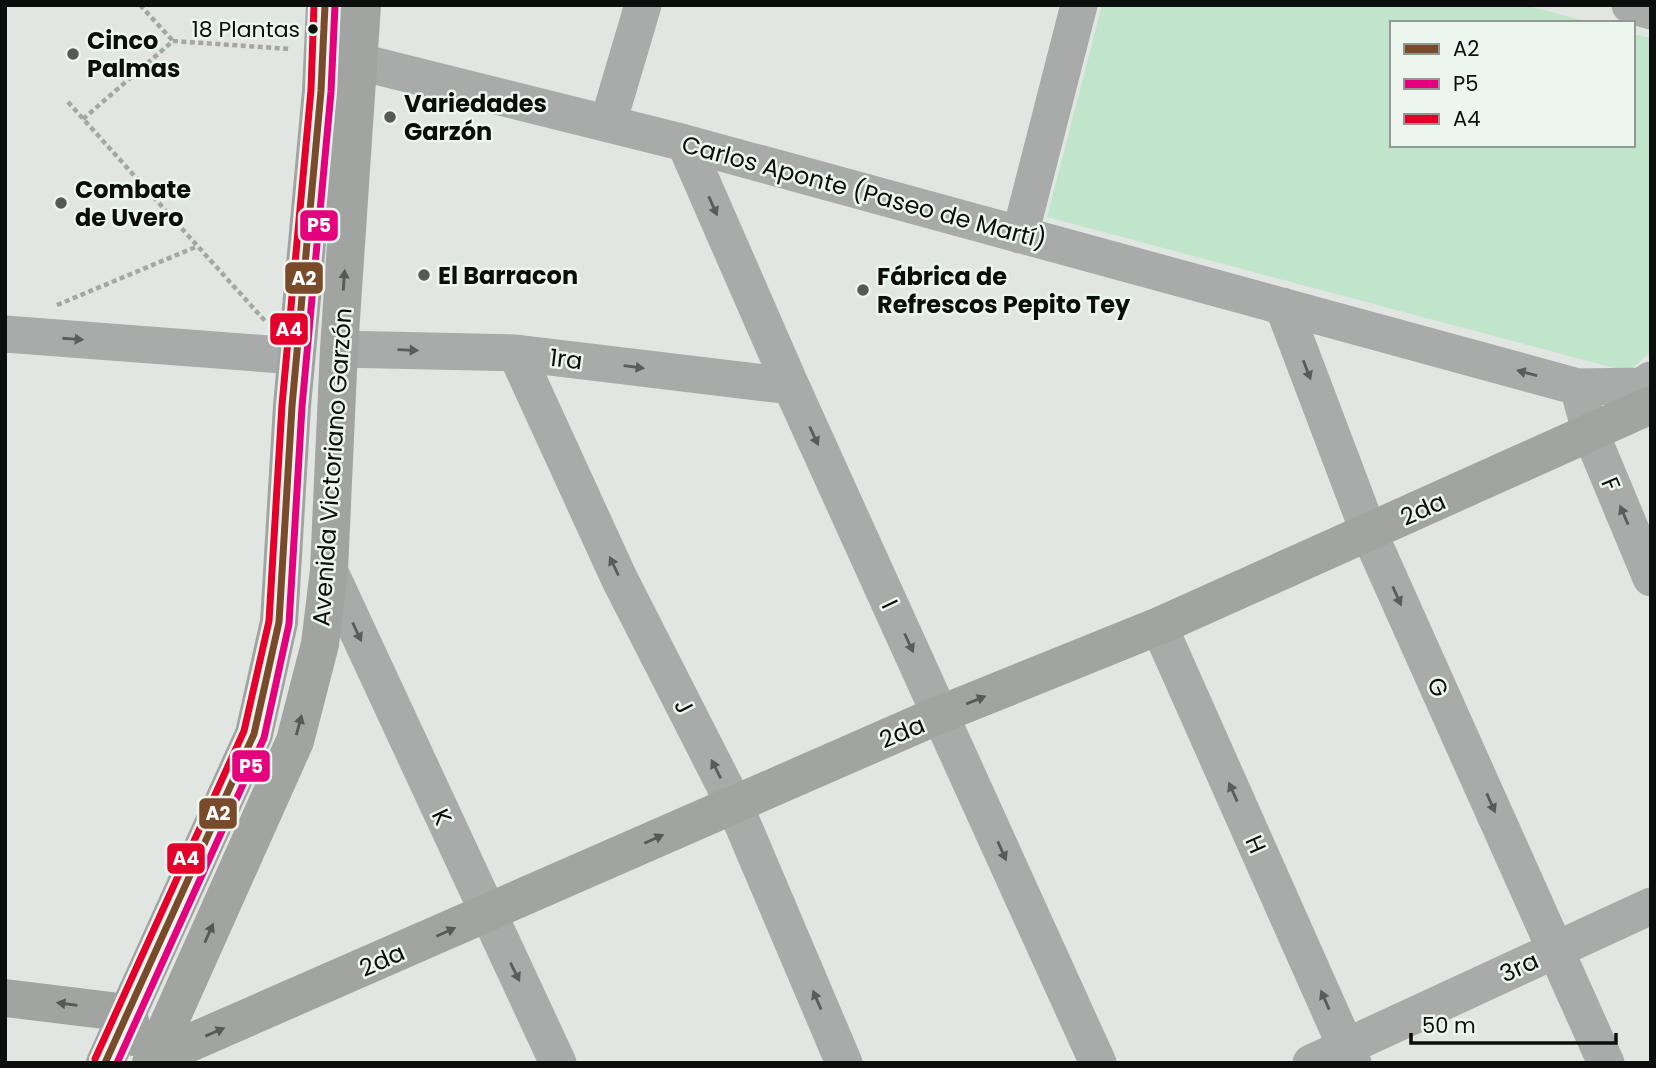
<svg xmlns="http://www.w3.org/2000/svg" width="1656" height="1068" viewBox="0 0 1656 1068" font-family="Poppins,sans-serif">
	<rect width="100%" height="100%" fill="#e1e6e2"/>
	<path fill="#c0e5cb" d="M1102,5H1525L1592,23H1392V145H1633V34L1651,38V351L1629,372L1047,217Z"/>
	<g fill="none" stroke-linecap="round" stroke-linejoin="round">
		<path stroke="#a5a6a5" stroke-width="4.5" stroke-dasharray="5 3.5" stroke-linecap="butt" d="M140,5L173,41
			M68,102L265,321
			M83,119L173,41L291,49
			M57,305L198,246"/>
		<path stroke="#a9abaa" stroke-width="37" d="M1630,5L1651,11
			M360,62L685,143L1578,387L1642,386L1651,380
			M608,123L643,5
			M685,143L791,386L1098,1063
			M1020,235L1079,5
			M1283,306L1369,533L1606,1063
			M5,334L296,356
			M339,349L516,353L791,386
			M516,353L619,578L734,804L844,1063
			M1578,387L1591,434L1651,578
			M329,570L558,1063
			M1159,626L1353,1063
			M1311,1063L1651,906"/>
		<path stroke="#a1a4a1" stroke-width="38" d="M5,998L128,1013L134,1037
			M153,1059L941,714L1159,626L1651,405
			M105,1063L254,734L279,622L292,406L321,91L325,5
			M151,1063L295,741L320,644L329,570L339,349L362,5"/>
		<defs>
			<path id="bus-1" d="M105,1063L254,734L279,622L292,406L321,91L325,5"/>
			<path id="bus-2" d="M117,1063L264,738L289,624L302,407L331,92L335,5"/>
			<path id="bus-3" d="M95,1059L244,731L269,621L282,405L311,90L314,5"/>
		</defs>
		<use href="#bus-1" stroke="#ecf5ee" stroke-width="12"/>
		<use href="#bus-2" stroke="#ecf5ee" stroke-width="12"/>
		<use href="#bus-3" stroke="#ecf5ee" stroke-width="12"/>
		<use href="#bus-1" stroke="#7a4b2a" stroke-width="7"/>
		<use href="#bus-2" stroke="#e5007d" stroke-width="7"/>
		<use href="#bus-3" stroke="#e4002b" stroke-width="7"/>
	</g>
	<defs><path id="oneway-solid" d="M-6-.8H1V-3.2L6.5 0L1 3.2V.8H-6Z" transform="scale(1.75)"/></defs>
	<g fill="#5a5c5b">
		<use href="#oneway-solid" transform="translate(713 206) rotate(66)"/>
		<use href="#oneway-solid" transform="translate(73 339) rotate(4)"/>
		<use href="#oneway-solid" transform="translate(408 350) rotate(2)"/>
		<use href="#oneway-solid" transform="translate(634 367) rotate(7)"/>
		<use href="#oneway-solid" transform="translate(1307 370) rotate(69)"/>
		<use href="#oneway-solid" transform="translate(1527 373) rotate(-165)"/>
		<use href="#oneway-solid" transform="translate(814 436) rotate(65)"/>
		<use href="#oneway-solid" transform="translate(1624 515) rotate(-113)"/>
		<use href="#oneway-solid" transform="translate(614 566) rotate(-115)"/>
		<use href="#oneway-solid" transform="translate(1397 596) rotate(66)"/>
		<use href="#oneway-solid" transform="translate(357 632) rotate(65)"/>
		<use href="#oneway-solid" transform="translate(909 643) rotate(65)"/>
		<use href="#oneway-solid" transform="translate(716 769) rotate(-117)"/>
		<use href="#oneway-solid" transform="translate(1233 792) rotate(-114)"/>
		<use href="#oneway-solid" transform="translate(1491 803) rotate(66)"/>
		<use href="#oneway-solid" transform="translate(1002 851) rotate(66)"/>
		<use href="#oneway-solid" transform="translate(515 972) rotate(64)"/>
		<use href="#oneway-solid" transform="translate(817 1000) rotate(-113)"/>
		<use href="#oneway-solid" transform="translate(1325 1000) rotate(-114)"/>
	</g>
	<g fill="#565956">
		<use href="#oneway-solid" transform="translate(344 280) rotate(-86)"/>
		<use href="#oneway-solid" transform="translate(976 700) rotate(-22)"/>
		<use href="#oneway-solid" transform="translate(299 725) rotate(-75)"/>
		<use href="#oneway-solid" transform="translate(654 839) rotate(-24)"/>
		<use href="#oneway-solid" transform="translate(446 932) rotate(-24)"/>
		<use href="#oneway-solid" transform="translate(209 933) rotate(-66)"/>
		<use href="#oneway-solid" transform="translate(67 1004) rotate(-172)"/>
		<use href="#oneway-solid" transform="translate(215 1032) rotate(-23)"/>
	</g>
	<circle fill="#0b0e0c" stroke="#ecf5ee" stroke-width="2.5" cx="313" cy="29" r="6"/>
	<g fill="#565a57" stroke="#ecf5ee" stroke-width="2.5">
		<circle cx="73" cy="54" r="7"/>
		<circle cx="390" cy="117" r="7"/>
		<circle cx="61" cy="203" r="7"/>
		<circle cx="424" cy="275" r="7"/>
		<circle cx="863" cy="290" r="7"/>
	</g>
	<g text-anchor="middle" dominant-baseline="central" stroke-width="5" stroke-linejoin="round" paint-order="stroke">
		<g font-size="22" fill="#0b0e0c" stroke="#ecf5ee" text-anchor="end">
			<text x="300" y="29">18 Plantas</text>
		</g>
		<g font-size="24" font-weight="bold" fill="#0b0e0c" stroke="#ecf5ee" text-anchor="start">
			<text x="87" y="40">Cinco<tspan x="87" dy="28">Palmas</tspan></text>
			<text x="404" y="103">Variedades<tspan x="404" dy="28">Garzón</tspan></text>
			<text x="75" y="189">Combate<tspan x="75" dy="28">de Uvero</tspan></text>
			<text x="438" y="275">El Barracon</text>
			<text x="877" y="276">Fábrica de<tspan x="877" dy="28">Refrescos Pepito Tey</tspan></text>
		</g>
		<g font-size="24" fill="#0b0e0c" stroke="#ecf5ee">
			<text transform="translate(864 192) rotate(15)">Carlos Aponte (Paseo de Martí)</text>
			<text transform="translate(566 359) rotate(7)">1ra</text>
			<text transform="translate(332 467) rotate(-86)">Avenida Victoriano Garzón</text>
			<text transform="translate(1611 484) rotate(67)">F</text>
			<text transform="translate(1423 509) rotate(-24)">2da</text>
			<text transform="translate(890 604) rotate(65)">I</text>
			<text transform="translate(1438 687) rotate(66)">G</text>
			<text transform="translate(684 706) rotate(63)">J</text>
			<text transform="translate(902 732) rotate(-23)">2da</text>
			<text transform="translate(442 817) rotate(65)">K</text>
			<text transform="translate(1256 844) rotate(66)">H</text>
			<text transform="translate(382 960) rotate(-24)">2da</text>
			<text transform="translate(1519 967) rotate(-25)">3ra</text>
		</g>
	</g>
	<g stroke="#ecf5ee" stroke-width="2.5">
		<rect x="299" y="209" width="40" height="33" rx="7" fill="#e5007d"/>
		<rect x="284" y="261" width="40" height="34" rx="7" fill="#7a4b2a"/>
		<rect x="269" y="312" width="40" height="34" rx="7" fill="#e4002b"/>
		<rect x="231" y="749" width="40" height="34" rx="7" fill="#e5007d"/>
		<rect x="198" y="797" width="40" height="33" rx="7" fill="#7a4b2a"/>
		<rect x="166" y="842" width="40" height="33" rx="7" fill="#e4002b"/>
	</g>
	<g font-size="19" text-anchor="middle" font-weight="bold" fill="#fff">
		<text x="319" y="232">P5</text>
		<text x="304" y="285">A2</text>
		<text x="289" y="336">A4</text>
		<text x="251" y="773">P5</text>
		<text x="218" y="820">A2</text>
		<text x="186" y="865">A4</text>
	</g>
	<rect width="1656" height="1068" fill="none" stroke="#0b0e0c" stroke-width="14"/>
	<rect x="1390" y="21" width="245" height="126" fill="#ecf5ee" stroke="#929994" stroke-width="2"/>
	<rect x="1404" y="44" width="35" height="10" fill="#7a4b2a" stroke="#929994" stroke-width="2"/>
	<text x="1453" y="56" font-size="21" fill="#0b0e0c">A2</text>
	<rect x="1404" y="79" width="35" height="10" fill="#e5007d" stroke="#929994" stroke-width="2"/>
	<text x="1453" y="91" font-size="21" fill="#0b0e0c">P5</text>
	<rect x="1404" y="114" width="35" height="10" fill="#e4002b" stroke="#929994" stroke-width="2"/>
	<text x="1453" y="126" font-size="21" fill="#0b0e0c">A4</text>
	<path d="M1411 1033v10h205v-10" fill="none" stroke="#0b0e0c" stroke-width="3.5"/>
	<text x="1422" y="1033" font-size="21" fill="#0b0e0c" stroke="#ecf5ee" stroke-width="5" paint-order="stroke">50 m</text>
</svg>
